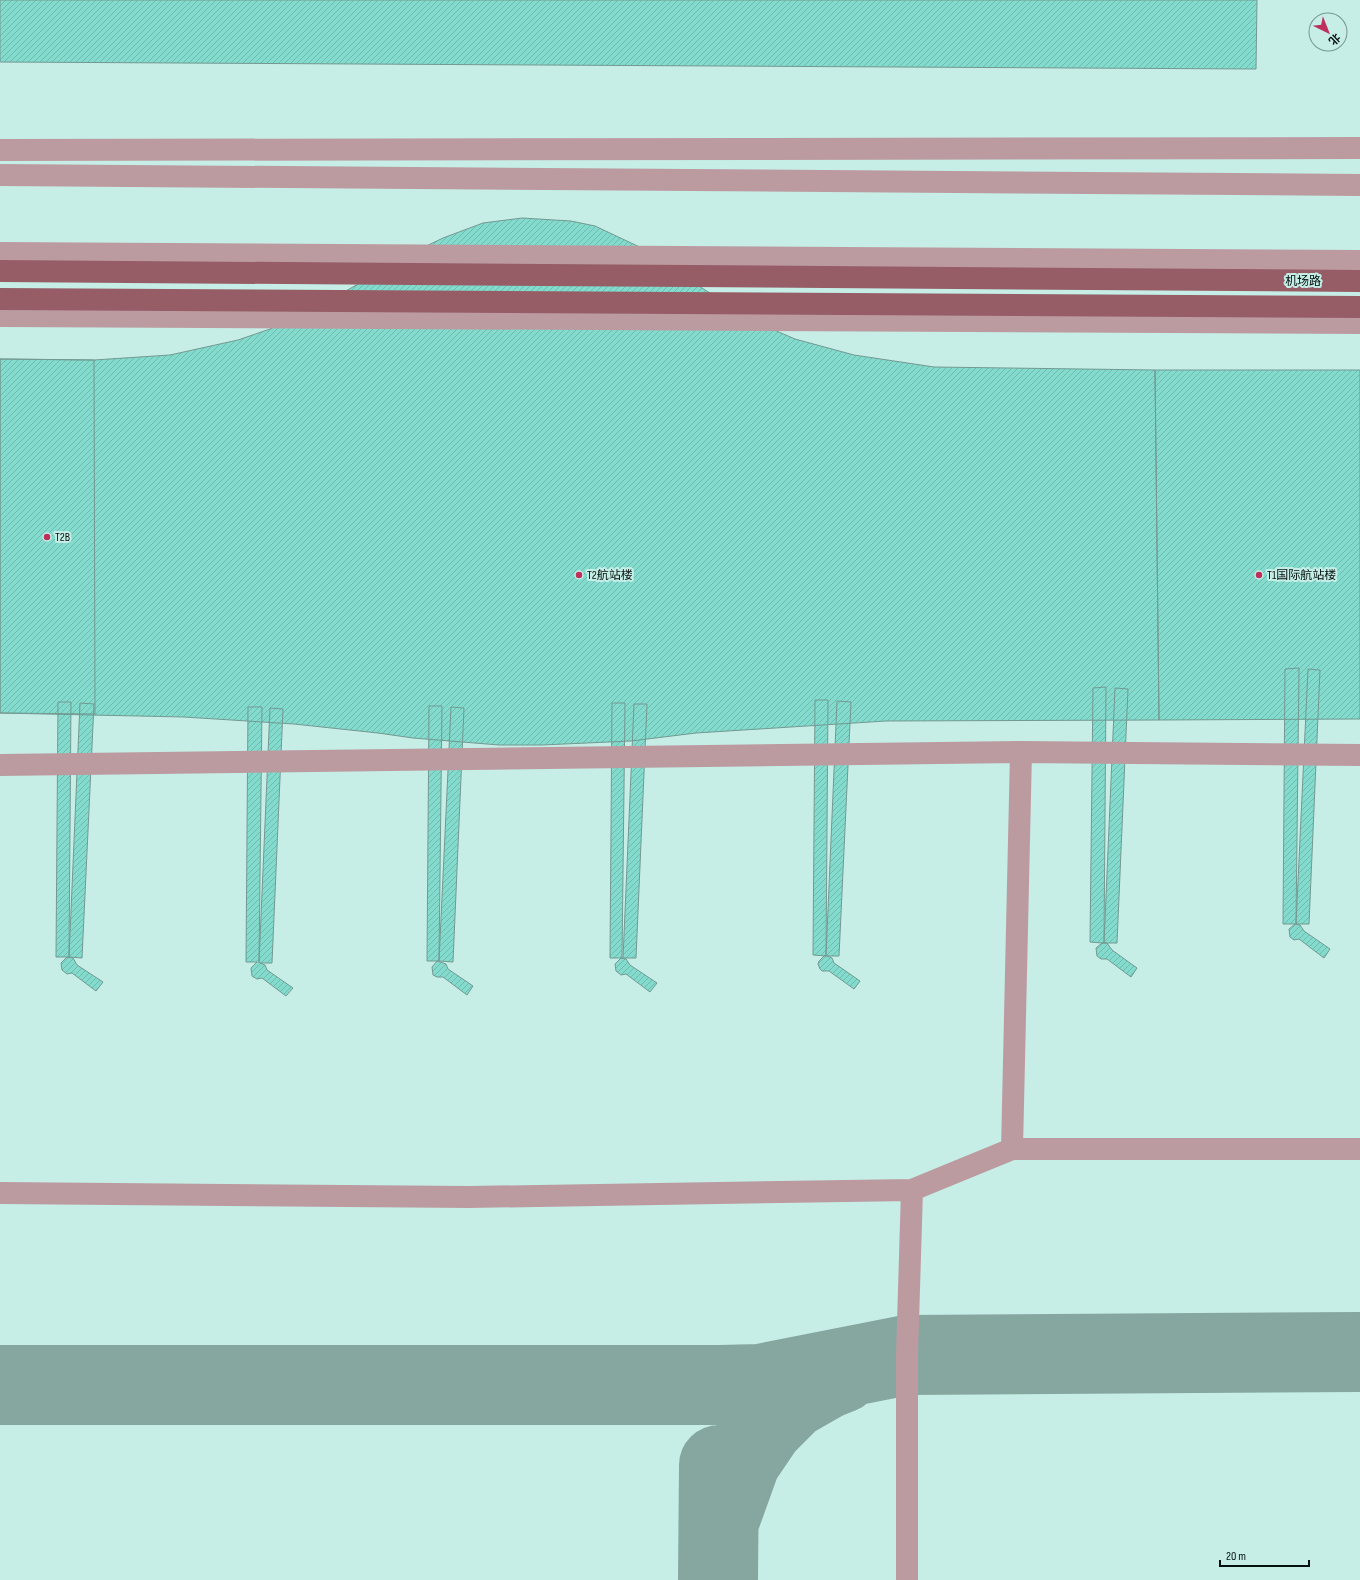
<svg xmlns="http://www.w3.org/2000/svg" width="1360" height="1580" viewBox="0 0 1360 1580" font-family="'Sofia Sans Condensed','Noto Sans SC',sans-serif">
	<defs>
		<pattern id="building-hatch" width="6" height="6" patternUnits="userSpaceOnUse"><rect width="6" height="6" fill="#82dbcd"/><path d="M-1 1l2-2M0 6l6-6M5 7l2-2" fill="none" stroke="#6fbbaf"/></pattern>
	</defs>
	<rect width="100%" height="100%" fill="#c6eee6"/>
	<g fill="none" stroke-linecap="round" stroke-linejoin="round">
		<path stroke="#86a6a0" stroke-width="80" d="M0,1385H720L760,1384L907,1355L1360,1352
			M719,1521L741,1460L764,1426L791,1399L826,1379L841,1373
			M718,1580L719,1465"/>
	</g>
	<path fill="url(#building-hatch)" stroke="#739992" d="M0,0H1257L1256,69L0,62Z
		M522,218L571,221L595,226L646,250L675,271L740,312L765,326L795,339L854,355L934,367L1155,370L1159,720L886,721L696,733L631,741L542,745H499L413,738L378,733L294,724L184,717L0,713V359L94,360L170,355L238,340L270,329L314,309L420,249L443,238L483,223Z
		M0,359L94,360L95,714L0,713Z
		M1155,370H1360V719L1159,720Z
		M1299,668L1296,924H1283L1285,669Z
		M1308,669L1320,670L1309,924H1296Z
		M1106,687L1104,943H1102L1090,942L1093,688Z
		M1115,688L1128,689L1117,943H1104Z
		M815,700H828L826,956L813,955Z
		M837,701L851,702L839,956H826Z
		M58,702H71L69,957H56Z
		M80,703L94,704L82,958L69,957Z
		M612,703H625L622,958H610Z
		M634,704H647L636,958H623Z
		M429,706H442L439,961H427Z
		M248,707H262L259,963L270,708L283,709L272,963H260L265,965L267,970L293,988L286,996L262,978L257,979L252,976L251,968L257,962H246Z
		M451,707L464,708L453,962L439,961Z
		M1295,924L1300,925L1304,931L1330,949L1324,958L1299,939L1294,940L1290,937L1289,929Z
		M1102,943H1107L1112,950L1137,968L1131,977L1107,959H1101L1097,956L1096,948Z
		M825,955L832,958L834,963L860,981L854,989L829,971H822L820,969L818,964L819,961Z
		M67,957L73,958L77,965L103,982L96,991L72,973L67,974L62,970L61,963Z
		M621,958L626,959L630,965L657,983L650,992L626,974L621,975L616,971L615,964Z
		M437,961L446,964L448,969L473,986L467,995L443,977H437L433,975L432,967Z"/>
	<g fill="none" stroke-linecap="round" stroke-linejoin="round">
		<path stroke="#bc9ba0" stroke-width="22" d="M0,150L1360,148
			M0,175L1360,185
			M0,253L1360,261
			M0,316L1360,323
			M0,765L1021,752L1360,755
			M1012,1149L1021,752
			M0,1193L469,1197L912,1190L1012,1149H1360
			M907,1580V1355L912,1190"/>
		<path stroke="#965d67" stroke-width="22" d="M0,271L1360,281
			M0,299L1360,307"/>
	</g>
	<g fill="#be2f5b" stroke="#c6eee6" stroke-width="1.5">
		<circle cx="47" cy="537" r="4"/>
		<circle cx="579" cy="575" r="4"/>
		<circle cx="1259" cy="575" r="4"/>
	</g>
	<g text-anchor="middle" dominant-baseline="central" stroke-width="4" stroke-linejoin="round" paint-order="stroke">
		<g font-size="12" fill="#03100e" stroke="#c6eee6">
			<text x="1303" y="281">机场路</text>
		</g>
		<g font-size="12" fill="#03100e" stroke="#c6eee6" text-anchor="start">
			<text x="55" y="537">T2B</text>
			<text x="587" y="575">T2航站楼</text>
			<text x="1267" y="575">T1国际航站楼</text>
		</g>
	</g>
	<g transform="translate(1328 32) rotate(137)"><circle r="19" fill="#c6eee6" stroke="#789590"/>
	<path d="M0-3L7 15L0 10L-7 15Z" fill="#be2f5b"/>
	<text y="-6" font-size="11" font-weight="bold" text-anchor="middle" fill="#03100e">北</text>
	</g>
	<path d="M1220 1560v6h89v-6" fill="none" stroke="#03100e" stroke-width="2"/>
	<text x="1226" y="1560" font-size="12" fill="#03100e" stroke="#c6eee6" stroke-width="3" paint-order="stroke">20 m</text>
</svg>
